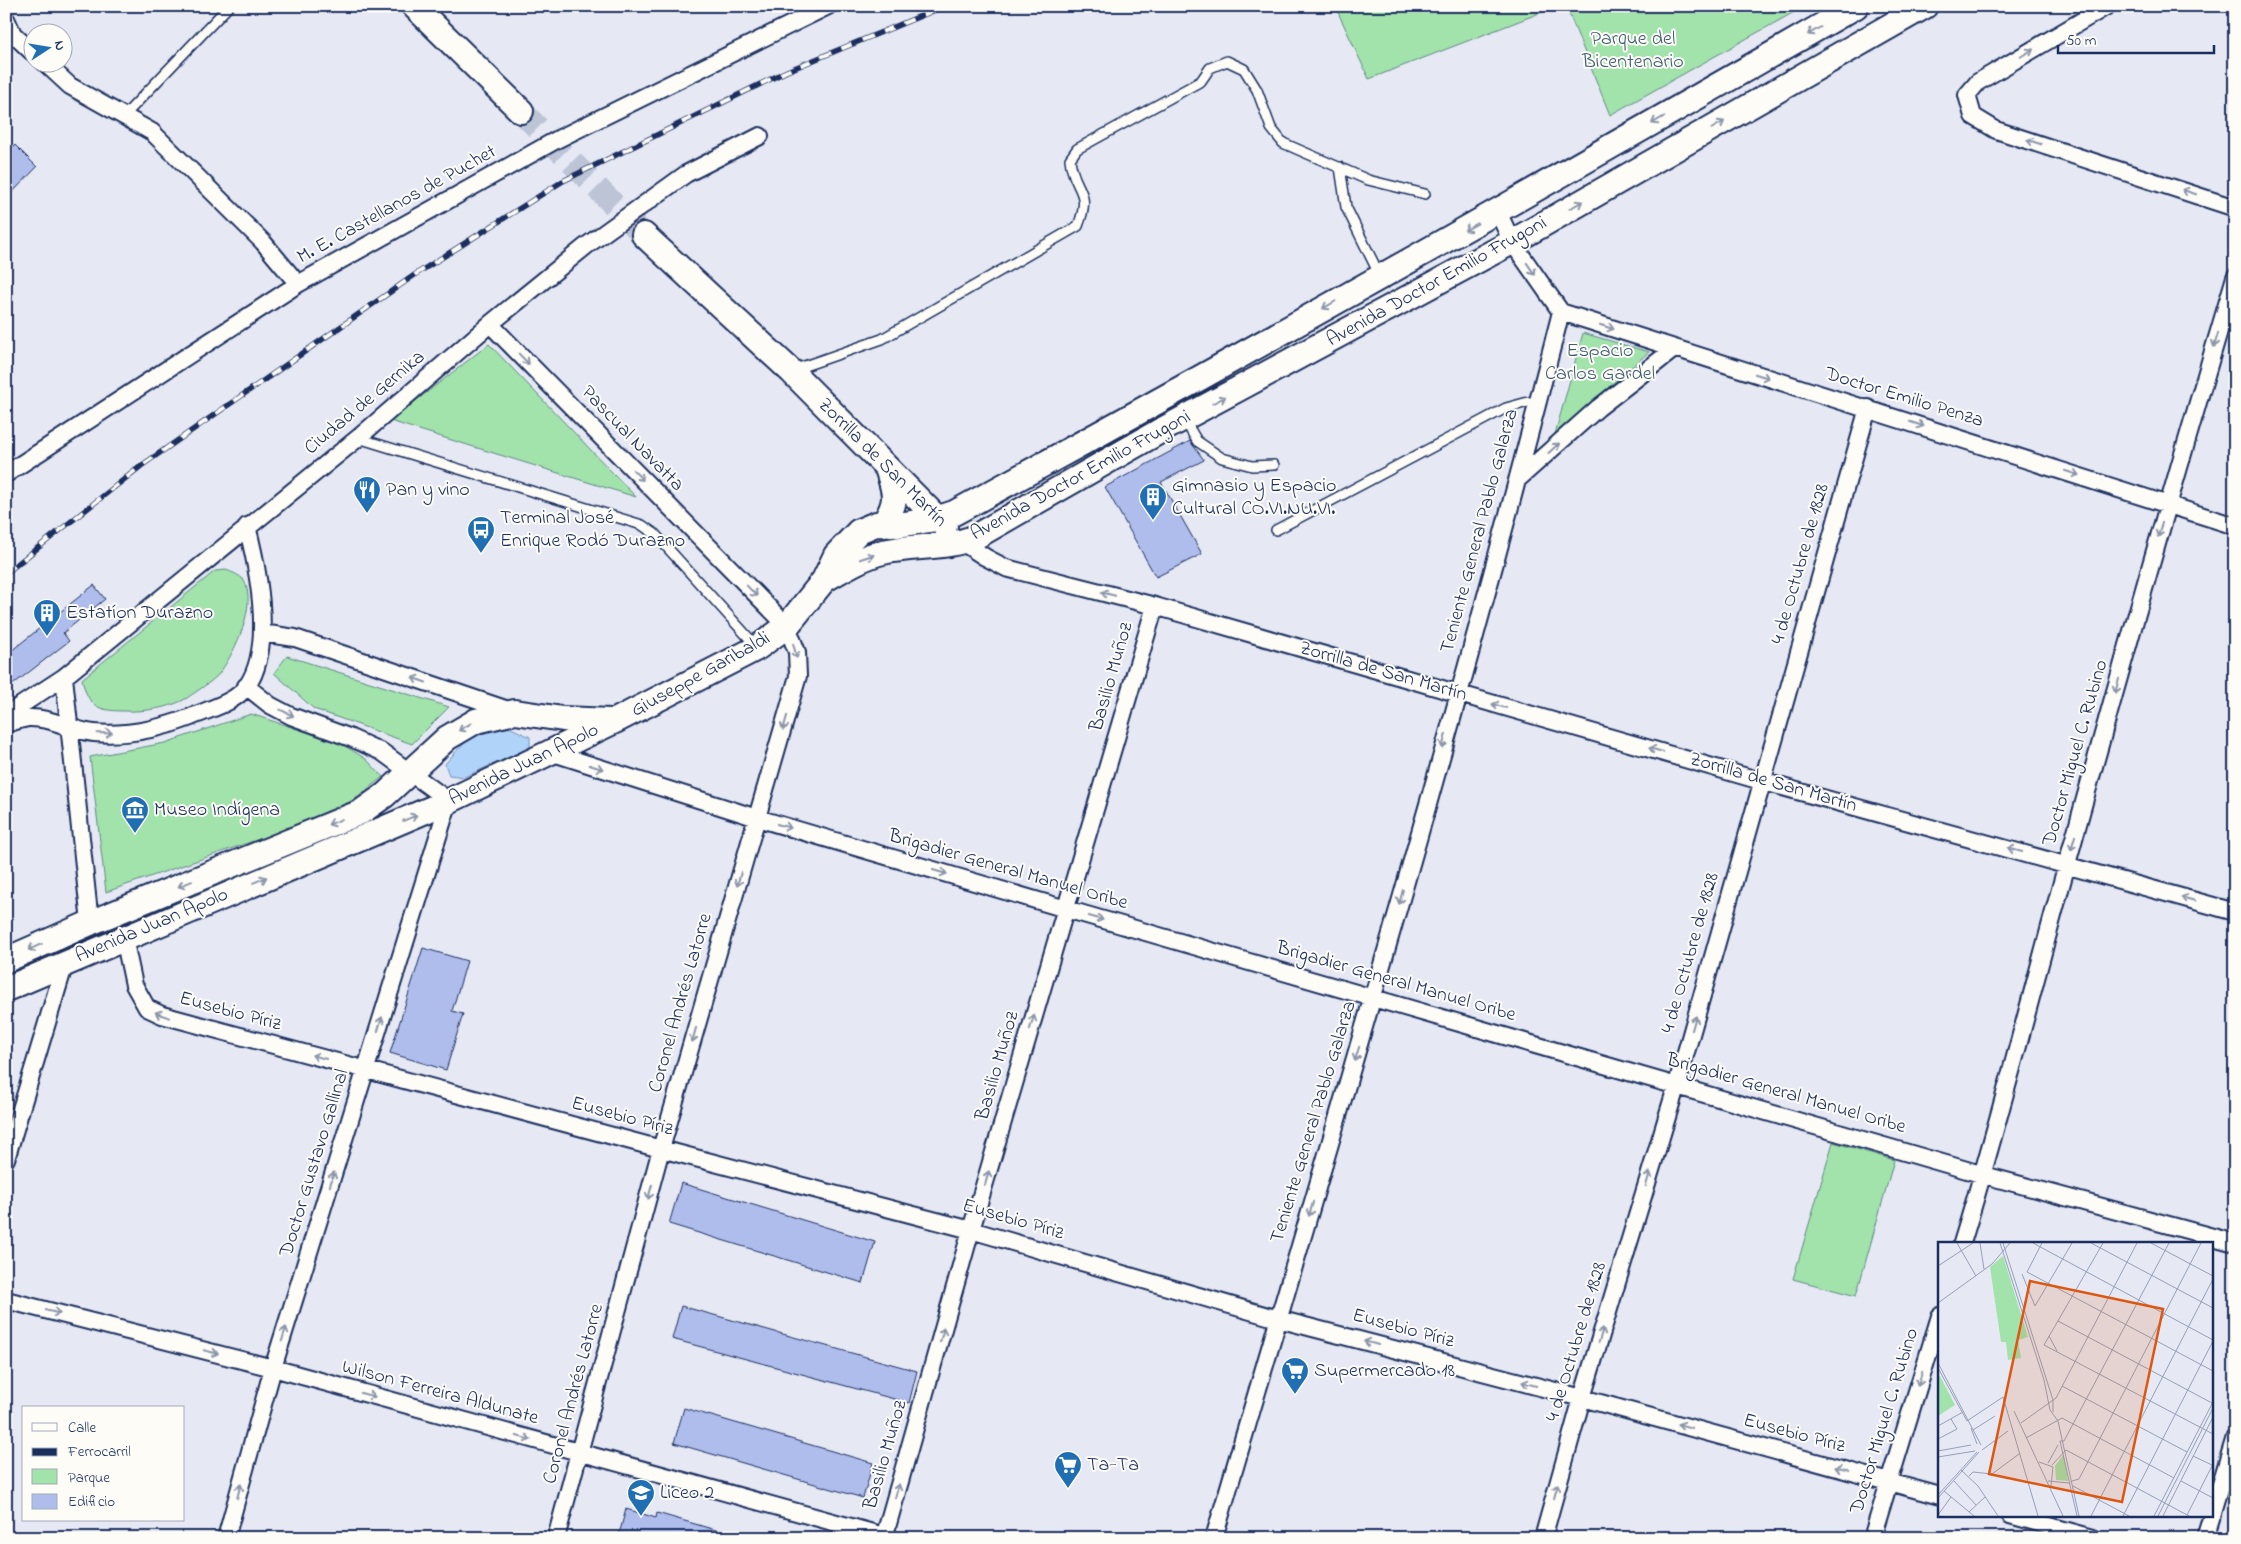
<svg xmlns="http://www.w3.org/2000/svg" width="2241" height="1544" viewBox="0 0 2241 1544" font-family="'Indie Flower',sans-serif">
	<rect width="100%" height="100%" fill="#e6e9f4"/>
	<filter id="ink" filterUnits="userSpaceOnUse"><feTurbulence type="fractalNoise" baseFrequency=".02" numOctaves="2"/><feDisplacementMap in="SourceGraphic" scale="10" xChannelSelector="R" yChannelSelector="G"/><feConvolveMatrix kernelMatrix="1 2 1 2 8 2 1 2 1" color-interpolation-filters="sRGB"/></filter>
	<g filter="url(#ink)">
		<path fill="#a2e2ab" stroke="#5e8884" d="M1335,6H1558L1369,79Z
			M1566,6H1805L1610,115Z
			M1583,333L1649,352L1555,434Z
			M489,344L636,497L390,421Z
			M226,570C232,572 239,575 243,579C259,603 234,655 218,675C210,683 197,691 187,698C171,708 143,712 124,711C97,711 88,706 82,679L215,571Z
			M287,656L449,707L412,744L314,709L274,673Z
			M251,714L340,743L366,759L383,777L337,812L106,892L90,757L165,743Z
			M1833,1142L1894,1160L1856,1296L1793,1279Z"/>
		<path fill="#b0d4f9" stroke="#7492bb" d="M509,727L530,737V748L464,777L449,775L445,764C468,738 473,731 509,727Z"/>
		<path fill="#afbded" stroke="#1b2f5e" d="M15,145L37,167L6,199V154Z
			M1190,441L1204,460L1161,482L1202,554L1156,577L1105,487Z
			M94,585L105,599L63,633L69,641L6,690V655Z
			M423,948L467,961L452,1011L463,1014L446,1070L390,1053Z
			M681,1183L875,1242L863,1283L669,1224Z
			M681,1306L917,1371L909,1403L672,1339Z
			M684,1408L873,1463L863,1498L674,1443Z
			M626,1509L656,1518L657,1513L726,1533V1538H618Z"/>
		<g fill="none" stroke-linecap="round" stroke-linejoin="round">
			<path stroke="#bdc4d6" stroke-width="24" stroke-dasharray="24 12" stroke-linecap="butt" d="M521,111L644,235"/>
			<defs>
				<path id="lane" d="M124,116L229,6
					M1340,167L1346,207L1380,276
					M793,370L882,339L1078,226C1093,189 1073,191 1070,159L1077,149L1201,81L1210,68L1227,61L1244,69L1257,90L1271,128L1283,143L1368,180L1425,194
					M1184,419L1197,441L1222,458L1252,466L1274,465
					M358,438L642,525L655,534L757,647
					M1276,530L1506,408L1528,402H1538"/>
				<path id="street" d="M2107,6L1978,82L1967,95L1973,116L1996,130L2235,208
					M6,19L13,34L32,52
					M44,62L70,86L152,132L263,242L298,284
					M1498,212L1512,242L1561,312
					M1561,312L2235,526
					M490,324L787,626L797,652L798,676L661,1149L556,1538
					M6,474L298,284L558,139L828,6
					M1517,480L1598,408L1674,349
					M962,542L985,557L1006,568L1155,606L1761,781L2235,912
					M262,633L295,638L514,712
					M64,677L90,923
					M6,715L64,677L358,438L490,324L586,246L686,174L760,136
					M6,724C13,722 21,719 28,718C51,717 72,731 94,733C126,736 162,728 191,717C209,709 235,703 247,686C274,647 258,569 247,526
					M550,752L757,818L1066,909L1984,1175L2235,1243
					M124,938L134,985L147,1008L162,1015L661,1149L971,1230L1278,1319L1582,1398L1940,1496
					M6,1159L65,963
					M1962,1243C2001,1117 2032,990 2067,864C2121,667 2177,472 2235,277
					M6,1300L273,1368L891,1538
					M2212,1513L2235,1437
					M2010,1515L2093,1538
					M226,1538L273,1368L449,801L382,752L351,738L291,716L270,705L246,686
					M884,1538L971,1230L1155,606
					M1214,1538C1334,1130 1456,724 1561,312
					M1543,1538L1582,1398L1677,1084L1868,408
					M1872,1538L1940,1316
					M2205,1538L2212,1515"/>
				<path id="secondary" d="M414,6L521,111
					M644,235L791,371L945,526
					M883,524C899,501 895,493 887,468
					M824,580C843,569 862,557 883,552C913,545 947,549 975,537L1160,431L1512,242L1925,6
					M6,960L90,923L361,812L385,795L447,738L476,721L515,712L563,719L611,721
					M6,989L449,801L615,721L757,648L787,626L824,580L836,555L859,531L876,524L898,525L936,519L954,513C1257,349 1557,178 1856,6"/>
			</defs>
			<use href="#lane" stroke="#1b2f5e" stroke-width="12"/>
			<use href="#street" stroke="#1b2f5e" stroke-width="20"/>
			<use href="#secondary" stroke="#1b2f5e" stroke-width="28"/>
			<use href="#lane" stroke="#fdfcf7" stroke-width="9"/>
			<use href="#street" stroke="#fdfcf7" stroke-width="16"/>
			<use href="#secondary" stroke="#fdfcf7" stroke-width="24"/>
			<defs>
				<path id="rail" d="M6,573L141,466L416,274L563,181L787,71L945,6"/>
			</defs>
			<use href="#rail" stroke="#1b2f5e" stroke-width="5.5"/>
			<use href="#rail" stroke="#fdfcf7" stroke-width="4" stroke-dasharray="11" stroke-linecap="butt"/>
		</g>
		<defs><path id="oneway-shaft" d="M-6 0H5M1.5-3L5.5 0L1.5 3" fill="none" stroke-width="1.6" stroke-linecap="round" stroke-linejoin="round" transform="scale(1.25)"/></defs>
		<g stroke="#8c96aa">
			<use href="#oneway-shaft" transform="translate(1814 31) rotate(150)"/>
			<use href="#oneway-shaft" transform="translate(2027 53) rotate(-30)"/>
			<use href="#oneway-shaft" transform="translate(1658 120) rotate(150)"/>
			<use href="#oneway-shaft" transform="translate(1718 125) rotate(-30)"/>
			<use href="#oneway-shaft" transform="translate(2034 142) rotate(-162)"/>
			<use href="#oneway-shaft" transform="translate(2189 192) rotate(-162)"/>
			<use href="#oneway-shaft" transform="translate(1576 205) rotate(-30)"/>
			<use href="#oneway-shaft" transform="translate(1471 227) rotate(151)"/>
			<use href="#oneway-shaft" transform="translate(1531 269) rotate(55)"/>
			<use href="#oneway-shaft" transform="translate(1329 305) rotate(150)"/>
			<use href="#oneway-shaft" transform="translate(1607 327) rotate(18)"/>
			<use href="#oneway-shaft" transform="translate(2216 340) rotate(107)"/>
			<use href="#oneway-shaft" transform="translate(524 359) rotate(46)"/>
			<use href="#oneway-shaft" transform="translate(1762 376) rotate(17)"/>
			<use href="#oneway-shaft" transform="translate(1219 400) rotate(-28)"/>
			<use href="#oneway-shaft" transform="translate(1917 424) rotate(18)"/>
			<use href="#oneway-shaft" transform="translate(1554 448) rotate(-42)"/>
			<use href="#oneway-shaft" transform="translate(2072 473) rotate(18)"/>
			<use href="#oneway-shaft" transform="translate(638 475) rotate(46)"/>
			<use href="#oneway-shaft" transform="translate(2160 530) rotate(106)"/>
			<use href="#oneway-shaft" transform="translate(867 557) rotate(-18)"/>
			<use href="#oneway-shaft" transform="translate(752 591) rotate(46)"/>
			<use href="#oneway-shaft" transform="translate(1108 594) rotate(-166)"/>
			<use href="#oneway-shaft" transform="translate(795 651) rotate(76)"/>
			<use href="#oneway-shaft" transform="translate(419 680) rotate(-161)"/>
			<use href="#oneway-shaft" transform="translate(2117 686) rotate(106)"/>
			<use href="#oneway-shaft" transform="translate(1499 706) rotate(-164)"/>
			<use href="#oneway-shaft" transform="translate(287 713) rotate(26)"/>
			<use href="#oneway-shaft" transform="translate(785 723) rotate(106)"/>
			<use href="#oneway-shaft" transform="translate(465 727) rotate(149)"/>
			<use href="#oneway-shaft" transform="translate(105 733) rotate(-1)"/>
			<use href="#oneway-shaft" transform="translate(1444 741) rotate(105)"/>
			<use href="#oneway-shaft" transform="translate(1656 750) rotate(-164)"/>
			<use href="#oneway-shaft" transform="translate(596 767) rotate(18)"/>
			<use href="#oneway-shaft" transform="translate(410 818) rotate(-23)"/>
			<use href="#oneway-shaft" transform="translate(335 822) rotate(158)"/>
			<use href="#oneway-shaft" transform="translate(784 826) rotate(16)"/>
			<use href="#oneway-shaft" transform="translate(2073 843) rotate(106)"/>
			<use href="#oneway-shaft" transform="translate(2015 850) rotate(-165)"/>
			<use href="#oneway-shaft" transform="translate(940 872) rotate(16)"/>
			<use href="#oneway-shaft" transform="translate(739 879) rotate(106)"/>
			<use href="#oneway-shaft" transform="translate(260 880) rotate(-23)"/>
			<use href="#oneway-shaft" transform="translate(185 884) rotate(158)"/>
			<use href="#oneway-shaft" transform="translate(1401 897) rotate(105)"/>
			<use href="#oneway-shaft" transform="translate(2188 899) rotate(-164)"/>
			<use href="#oneway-shaft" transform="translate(1096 918) rotate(16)"/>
			<use href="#oneway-shaft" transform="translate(35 947) rotate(156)"/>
			<use href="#oneway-shaft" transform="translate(162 1015) rotate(-159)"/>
			<use href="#oneway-shaft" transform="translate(1032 1022) rotate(-74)"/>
			<use href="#oneway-shaft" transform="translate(1694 1023) rotate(-74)"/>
			<use href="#oneway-shaft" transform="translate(380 1024) rotate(-73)"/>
			<use href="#oneway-shaft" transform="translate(694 1035) rotate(106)"/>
			<use href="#oneway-shaft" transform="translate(1357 1054) rotate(107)"/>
			<use href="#oneway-shaft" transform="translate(319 1057) rotate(-165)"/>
			<use href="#oneway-shaft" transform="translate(987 1178) rotate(-74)"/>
			<use href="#oneway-shaft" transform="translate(332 1179) rotate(-73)"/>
			<use href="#oneway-shaft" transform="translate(1648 1179) rotate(-73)"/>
			<use href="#oneway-shaft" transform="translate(650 1192) rotate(105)"/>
			<use href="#oneway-shaft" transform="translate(1311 1209) rotate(107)"/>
			<use href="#oneway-shaft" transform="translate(53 1312) rotate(14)"/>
			<use href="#oneway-shaft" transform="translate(284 1334) rotate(-73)"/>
			<use href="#oneway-shaft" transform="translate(942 1335) rotate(-74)"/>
			<use href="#oneway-shaft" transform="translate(1601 1335) rotate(-73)"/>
			<use href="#oneway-shaft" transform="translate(1371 1343) rotate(-165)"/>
			<use href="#oneway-shaft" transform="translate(211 1352) rotate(14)"/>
			<use href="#oneway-shaft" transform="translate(1920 1379) rotate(107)"/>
			<use href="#oneway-shaft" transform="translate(1529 1384) rotate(-165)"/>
			<use href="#oneway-shaft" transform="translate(368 1395) rotate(15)"/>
			<use href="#oneway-shaft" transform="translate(1685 1426) rotate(-165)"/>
			<use href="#oneway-shaft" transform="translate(524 1438) rotate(15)"/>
			<use href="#oneway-shaft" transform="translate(1842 1469) rotate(-165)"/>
			<use href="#oneway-shaft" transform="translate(239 1491) rotate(-75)"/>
			<use href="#oneway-shaft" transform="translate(897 1491) rotate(-74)"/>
			<use href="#oneway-shaft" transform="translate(1556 1491) rotate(-75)"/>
		</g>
	</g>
	<defs>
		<symbol id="restaurant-pin" viewBox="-11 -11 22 30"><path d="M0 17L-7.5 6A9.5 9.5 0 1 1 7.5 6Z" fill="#1f6fb2" stroke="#fdfcf7"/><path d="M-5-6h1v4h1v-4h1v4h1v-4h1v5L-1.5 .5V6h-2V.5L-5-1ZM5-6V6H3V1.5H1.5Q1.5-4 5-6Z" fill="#fff"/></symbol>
		<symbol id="building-pin" viewBox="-11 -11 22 30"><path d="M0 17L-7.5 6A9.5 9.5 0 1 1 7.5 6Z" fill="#1f6fb2" stroke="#fdfcf7"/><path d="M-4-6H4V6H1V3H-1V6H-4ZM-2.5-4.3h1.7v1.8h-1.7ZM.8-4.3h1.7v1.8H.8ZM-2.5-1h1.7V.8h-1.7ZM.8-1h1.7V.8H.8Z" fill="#fff"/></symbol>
		<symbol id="bus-pin" viewBox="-11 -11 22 30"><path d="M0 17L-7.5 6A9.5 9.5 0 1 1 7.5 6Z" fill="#1f6fb2" stroke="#fdfcf7"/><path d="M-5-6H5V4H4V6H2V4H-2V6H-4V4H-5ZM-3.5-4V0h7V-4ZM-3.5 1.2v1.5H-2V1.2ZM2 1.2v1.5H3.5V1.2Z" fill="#fff"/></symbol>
		<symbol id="museum-pin" viewBox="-11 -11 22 30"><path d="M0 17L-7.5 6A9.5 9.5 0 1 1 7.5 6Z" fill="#1f6fb2" stroke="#fdfcf7"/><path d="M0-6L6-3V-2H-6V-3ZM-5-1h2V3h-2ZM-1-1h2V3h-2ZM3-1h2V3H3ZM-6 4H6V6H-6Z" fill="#fff"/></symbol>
		<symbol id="supermarket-pin" viewBox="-11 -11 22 30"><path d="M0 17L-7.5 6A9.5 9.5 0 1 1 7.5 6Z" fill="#1f6fb2" stroke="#fdfcf7"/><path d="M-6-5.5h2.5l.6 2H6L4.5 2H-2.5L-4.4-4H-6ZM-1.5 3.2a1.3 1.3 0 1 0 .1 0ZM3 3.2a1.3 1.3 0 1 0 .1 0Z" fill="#fff"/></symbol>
		<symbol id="school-pin" viewBox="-11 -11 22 30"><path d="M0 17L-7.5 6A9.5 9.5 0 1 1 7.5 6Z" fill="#1f6fb2" stroke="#fdfcf7"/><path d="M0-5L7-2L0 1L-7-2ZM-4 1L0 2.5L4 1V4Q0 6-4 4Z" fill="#fff"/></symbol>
	</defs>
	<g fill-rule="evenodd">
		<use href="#restaurant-pin" x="351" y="474" width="32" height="43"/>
		<use href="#building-pin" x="1137" y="481" width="32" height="43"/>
		<use href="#bus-pin" x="465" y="514" width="32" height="43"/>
		<use href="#building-pin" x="31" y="597" width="32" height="43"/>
		<use href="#museum-pin" x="119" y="794" width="32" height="43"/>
		<use href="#supermarket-pin" x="1279" y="1355" width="32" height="43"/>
		<use href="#supermarket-pin" x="1052" y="1449" width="32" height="43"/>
		<use href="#school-pin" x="625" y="1477" width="32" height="43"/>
	</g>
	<g text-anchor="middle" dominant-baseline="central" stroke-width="4" stroke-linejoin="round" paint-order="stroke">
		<g font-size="20" fill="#3d5c71" stroke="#fdfcf7">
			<text x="1633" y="39">Parque del<tspan x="1633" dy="23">Bicentenario</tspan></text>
			<text x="1600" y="351">Espacio<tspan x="1600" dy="23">Carlos Gardel</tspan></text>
		</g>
		<g font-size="20" fill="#1b2f5e" stroke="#fdfcf7">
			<text transform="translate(397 205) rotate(-29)">M. E. Castellanos de Puchet</text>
			<text transform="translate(1437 282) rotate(-29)">Avenida Doctor Emilio Frugoni</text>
			<text transform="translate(1904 398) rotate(17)">Doctor Emilio Penza</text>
			<text transform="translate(365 403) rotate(-40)">Ciudad de Gernika</text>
			<text transform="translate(632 439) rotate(46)">Pascual Navatta</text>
			<text transform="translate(882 463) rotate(45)">Zorrilla de San Martín</text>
			<text transform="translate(1081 476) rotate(-29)">Avenida Doctor Emilio Frugoni</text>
			<text transform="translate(1480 531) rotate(-75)">Teniente General Pablo Galarza</text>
			<text transform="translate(1801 564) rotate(-74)">4 de Octubre de 1828</text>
			<text transform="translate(1383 672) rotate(16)">Zorrilla de San Martín</text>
			<text transform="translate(701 675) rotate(-29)">Giuseppe Garibaldi</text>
			<text transform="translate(1112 677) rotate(-74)">Basilio Muñoz</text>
			<text transform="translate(2076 753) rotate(-74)">Doctor Miguel C. Rubino</text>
			<text transform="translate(524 765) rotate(-26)">Avenida Juan Apolo</text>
			<text transform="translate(1773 783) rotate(16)">Zorrilla de San Martín</text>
			<text transform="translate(1008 870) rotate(16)">Brigadier General Manuel Oribe</text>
			<text transform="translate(152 926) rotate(-23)">Avenida Juan Apolo</text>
			<text transform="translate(1691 953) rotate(-74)">4 de Octubre de 1828</text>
			<text transform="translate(1396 982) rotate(16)">Brigadier General Manuel Oribe</text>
			<text transform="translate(681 1003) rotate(-74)">Coronel Andrés Latorre</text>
			<text transform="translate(230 1012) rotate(15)">Eusebio Píriz</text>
			<text transform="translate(998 1066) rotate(-74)">Basilio Muñoz</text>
			<text transform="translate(1786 1094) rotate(16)">Brigadier General Manuel Oribe</text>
			<text transform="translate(622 1117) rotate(15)">Eusebio Píriz</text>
			<text transform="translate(1314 1122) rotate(-73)">Teniente General Pablo Galarza</text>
			<text transform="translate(315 1163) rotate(-73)">Doctor Gustavo Gallinal</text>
			<text transform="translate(1013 1220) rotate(16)">Eusebio Píriz</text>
			<text transform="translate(1403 1329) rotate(15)">Eusebio Píriz</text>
			<text transform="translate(1577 1342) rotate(-73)">4 de Octubre de 1828</text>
			<text transform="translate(440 1393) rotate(15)">Wilson Ferreira Aldunate</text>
			<text transform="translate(574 1394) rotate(-75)">Coronel Andrés Latorre</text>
			<text transform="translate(1885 1421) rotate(-73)">Doctor Miguel C. Rubino</text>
			<text transform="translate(1794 1434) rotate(15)">Eusebio Píriz</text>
			<text transform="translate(886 1455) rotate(-74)">Basilio Muñoz</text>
		</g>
		<g font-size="20" fill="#1b2f5e" stroke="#fdfcf7" text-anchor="start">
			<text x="1172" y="486">Gimnasio y Espacio<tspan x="1172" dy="23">Cultural CO.VI.NU.VI.</tspan></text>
			<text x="386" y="490">Pan y vino</text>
			<text x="500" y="518">Terminal José<tspan x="500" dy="23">Enrique Rodó Durazno</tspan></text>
			<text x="66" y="613">Estatíon Durazno</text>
			<text x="154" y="810">Museo Indígena</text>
			<text x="1314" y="1371">Supermercado 18</text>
			<text x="1087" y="1465">Ta-Ta</text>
			<text x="660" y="1493">Liceo 2</text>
		</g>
	</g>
	<g transform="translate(1938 1242)">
		<rect width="275" height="275" fill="#e6e9f4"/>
		<path d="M65,14L90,95L80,98L83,116L70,118L68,100H63L52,25ZM2,134L17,163L0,174V135ZM125,213L127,218L130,239L118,238L117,224Z" fill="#a2e2ab"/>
		<path fill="none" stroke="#959fb8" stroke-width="1" d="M19,1L38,34M42,1L46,27M62,1L106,138L112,168L120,179L141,274M65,1L115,158V170M95,1L275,98M153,1L275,66M213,1L275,34M0,24L35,1M89,30L275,129M89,30L104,1M84,32L97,64L134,1M0,61L54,22L72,1M120,79L274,161M111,94L119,109M106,103L275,192M106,103L165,1M0,121L43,203M0,126L29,179M124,144L249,210M76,169L125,274M29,179L65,155L100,274M83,181L118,156L199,1M0,184L25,170M33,186L39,202M35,188L57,174M88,196L124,176L236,236M0,197L19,187L13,177M122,199H126L135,182L231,1M122,199L139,274M44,208L70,189M0,209L33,203M255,214L274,223M0,215L37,209M101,220L115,225L113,244M110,221L120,203M114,223L128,208L251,274M23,228L40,244L60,274M31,234L35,230L54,232L81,212M16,239L38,263M110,239L131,241M134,239L141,237L263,1M243,239L275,256M135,244L191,274M6,249L36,274M0,253L39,210M0,256L41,210M31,270L47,255M0,273L13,255M249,273L275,222M153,274L275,37M185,274L275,99M216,274L275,160M220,274L275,166M225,274L275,175"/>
		<path fill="#de5710" fill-opacity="0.15" stroke="#de5710" stroke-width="2.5" d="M92,39L225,67L184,260L51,232Z"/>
		<rect width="275" height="275" fill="none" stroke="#1b2f5e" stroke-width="2.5"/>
	</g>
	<rect width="2241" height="1544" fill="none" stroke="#fdfcf7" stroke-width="25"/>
	<rect x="12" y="12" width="2216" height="1519" fill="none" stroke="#1b2f5e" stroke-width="2" filter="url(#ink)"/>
	<rect x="22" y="1406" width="162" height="115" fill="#fdfcf7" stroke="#a3aaba"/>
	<rect x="32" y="1423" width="25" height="8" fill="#fdfcf7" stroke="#a3aaba"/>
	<text x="68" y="1432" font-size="15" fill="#1b2f5e">Calle</text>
	<rect x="32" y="1448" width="25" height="8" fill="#1b2f5e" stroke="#a3aaba"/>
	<text x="68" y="1456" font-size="15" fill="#1b2f5e">Ferrocarril</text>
	<rect x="32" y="1469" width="25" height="15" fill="#a2e2ab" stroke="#a3aaba"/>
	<text x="68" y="1482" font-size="15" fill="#1b2f5e">Parque</text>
	<rect x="32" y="1494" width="25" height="15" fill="#afbded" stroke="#a3aaba"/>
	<text x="68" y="1506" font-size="15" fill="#1b2f5e">Edificio</text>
	<g transform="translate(48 48) rotate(78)"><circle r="24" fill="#fdfcf7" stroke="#a3aaba"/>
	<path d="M0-4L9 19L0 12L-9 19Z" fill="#1f6fb2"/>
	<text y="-8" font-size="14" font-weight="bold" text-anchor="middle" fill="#1b2f5e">N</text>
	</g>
	<path d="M2058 45v8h156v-8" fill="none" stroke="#1b2f5e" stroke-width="2.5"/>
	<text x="2066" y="45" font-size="15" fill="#1b2f5e" stroke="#fdfcf7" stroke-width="4" paint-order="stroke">50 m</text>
</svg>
